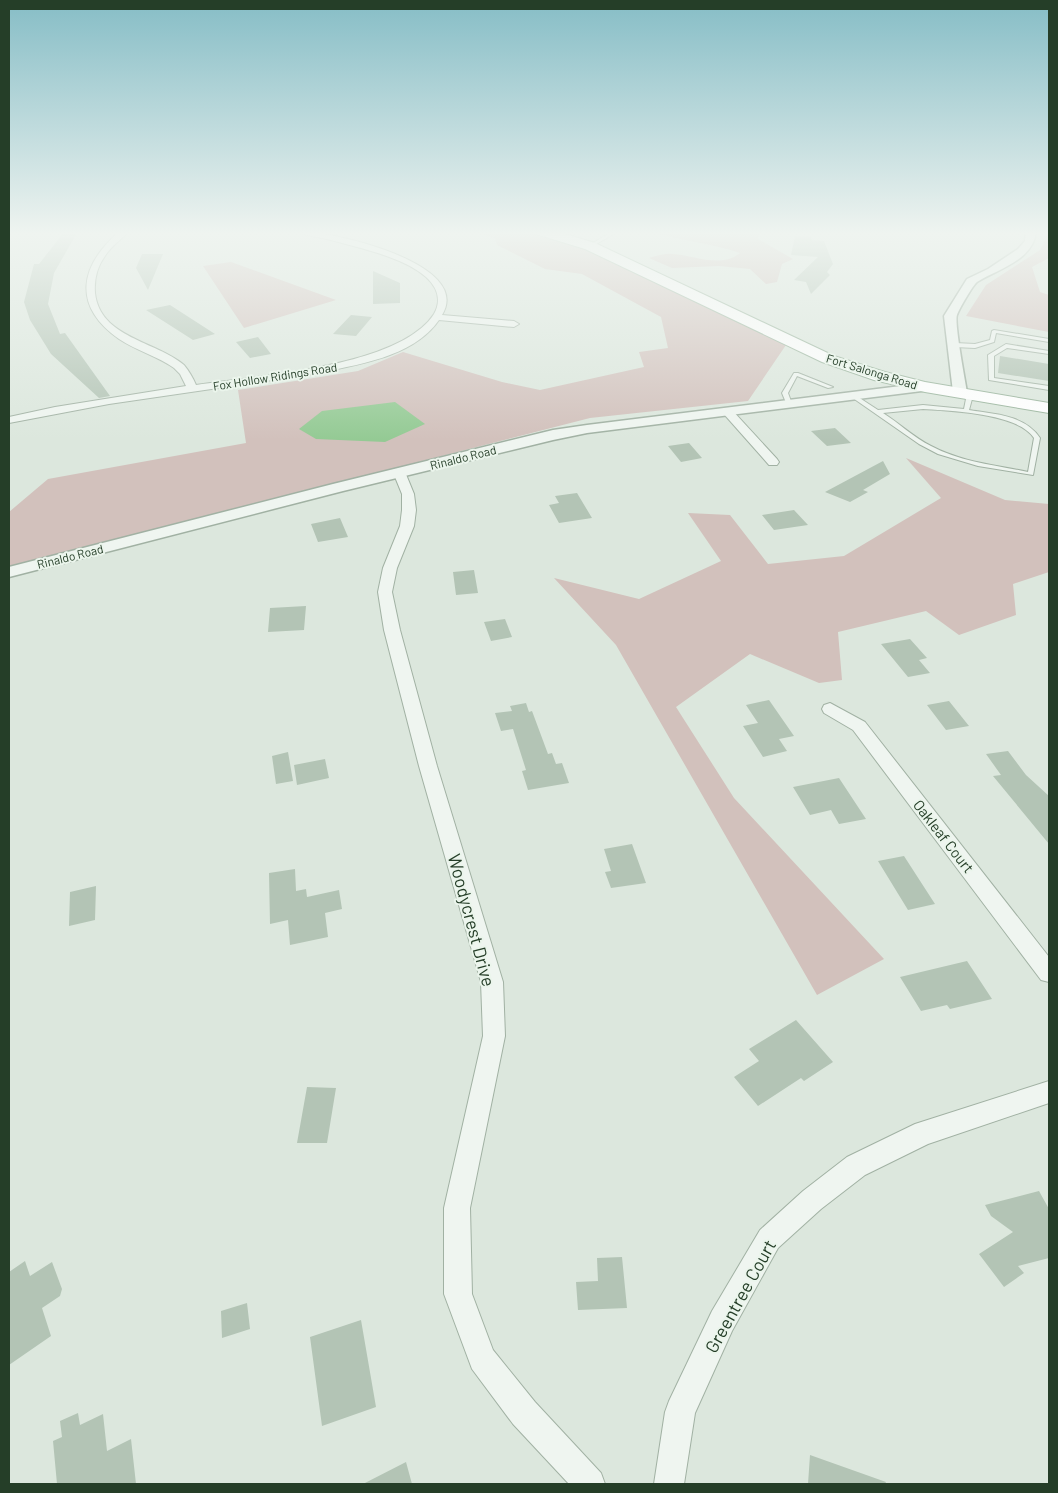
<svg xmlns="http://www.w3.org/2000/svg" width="1058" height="1493" viewBox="0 0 1058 1493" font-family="Barlow,sans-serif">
	<rect width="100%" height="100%" fill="#dce7dd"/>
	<path fill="#d2c1bc" d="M471,231H528L593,252L786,345L748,401L590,418L9,567V512L48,479L246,443L238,390L358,371L403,352L502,382L540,390L644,367L639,352L668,348L661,317L582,274L545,269L497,245L495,238Z
		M650,231H759L758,239L793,259L782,264L777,282L766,284L750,269L719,266L672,268L649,258C656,256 665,253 672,254C695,255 720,269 740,253C711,243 680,241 650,231Z
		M1048,234L1049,258L1032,267L1040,292L1049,295V332L966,316L986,285L1040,250Z
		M231,262L336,300L244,328L203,266Z
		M906,458L1005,500L1049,504V572L1013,584L1016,615L959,635L926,611L838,632L842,680L819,683L750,654L676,707L734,798L884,959L817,995L616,645L554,578L639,599L721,561L688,513L730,515L768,564L844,556L941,498Z"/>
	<path fill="#94ca94" d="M395,402L425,424L385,442L316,439L299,429L322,411Z"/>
	<path fill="#b3c4b5" d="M65,231H78L54,273L48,304L60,334L65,333L110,396L99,398L51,354L30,320L24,302L34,264H39Z
		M795,236H810L812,240L824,241L833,264L827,272L830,275L811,294L806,282L794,280L818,257L791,255Z
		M142,254H163L148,290L136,268Z
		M373,271L400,283V303L373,304Z
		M170,305L215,334L193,340L146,310Z
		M351,315L372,317L356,336L333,334Z
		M258,337L271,354L250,358L236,342Z
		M1000,356L1049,364V381L998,373Z
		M835,428L851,443L827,446L811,431Z
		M689,443L702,458L681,462L668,446Z
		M883,461L890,474L863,490L868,492L850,502L825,492Z
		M577,493L592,518L559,523L549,505L559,503L555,496Z
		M794,510L808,525L774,530L762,515Z
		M340,518L348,537L318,542L311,524Z
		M474,570L478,593L456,595L453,572Z
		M306,606L304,630L268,632L270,608Z
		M505,619L512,637L491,641L484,622Z
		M910,639L927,658L919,660L930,673L908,677L881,644Z
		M769,700L794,736L779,739L787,751L763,757L743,726L758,723L746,705Z
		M949,701L969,726L946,730L927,705Z
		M526,703L529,712L532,711L548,754L552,753L556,764L562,763L569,783L528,790L522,771L526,770L513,729L501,731L495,713L512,711L510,706Z
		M1008,751L1026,775L1049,796V844L993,776L1001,775L986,754Z
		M288,752L293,781L276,784L272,756Z
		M325,759L329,778L297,785L294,765Z
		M839,778L866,819L839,824L831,810L810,815L793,787Z
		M632,844L646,883L611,888L605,872L611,871L604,849Z
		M904,856L935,904L908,910L878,861Z
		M295,869L296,891L306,889L307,897L339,890L342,909L325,913L328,937L290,945L288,920L270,924L269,873Z
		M96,886L95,920L69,926L70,892Z
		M967,961L992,999L950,1009L947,1005L921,1011L900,977Z
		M796,1020L833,1062L804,1081L801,1078L758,1106L734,1077L759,1061L749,1049Z
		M307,1087L336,1088L327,1143H297Z
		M1039,1191L1049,1209V1258L1018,1266L1024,1273L1004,1287L979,1254L1013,1232L991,1216L985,1205Z
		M622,1257L627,1308L578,1310L576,1282L598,1281L597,1258Z
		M25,1261L30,1276L52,1262L62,1289L60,1296L42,1308L51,1336L9,1365V1272Z
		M247,1303L250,1329L222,1338L221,1311Z
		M361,1320L376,1407L322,1426L310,1337Z
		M78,1413L80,1425L103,1414L107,1451L131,1439L136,1484H57L53,1441L62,1437L60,1421Z
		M810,1455L886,1482L885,1484H808Z
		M406,1462L412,1484H363Z"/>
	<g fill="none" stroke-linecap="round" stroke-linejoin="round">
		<defs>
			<path id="service" d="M613,231H619L591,247L588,246Z
				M994,330L1049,339V342L996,333L994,342L975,348L955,347L952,345L955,343L975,344L990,340L992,331Z
				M1006,344L1049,351V354L1007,348L994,356V378L1049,386V390L989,380L988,355Z
				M794,373H798L833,387L828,388L797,376L788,393L792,404L787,405L782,393Z
				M960,390L972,399L969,410C994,414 1025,415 1040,438L1033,475L978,466L938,454L919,444L850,396L855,395L878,410L923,405L964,409L966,399L957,392ZM923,409C951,411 1018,413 1034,438L1028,472C995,465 961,462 931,446C913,437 899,423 883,413Z"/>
			<path id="minor" d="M120,231H129C121,240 111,246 105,256C97,267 94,280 95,293C100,338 156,341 184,365C189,371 193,378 196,385C256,376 400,367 434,314C442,300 437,287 426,277C404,257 356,247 327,239C318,237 306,236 298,231C330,231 474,263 442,315L514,321L519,324L514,327L439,320C413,358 355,365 313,374L109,404L9,423V417L55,407L186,386L180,374L174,368C157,356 137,351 119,339C72,306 79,266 120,231Z
				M727,408L731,409L777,459L779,462L777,465H769L723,413L721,411L723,409Z
				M399,468L405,472L414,494L416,510L414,526L397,568L392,592L400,630L437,766L503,982L505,1036L470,1208L472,1294L493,1350L535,1402L601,1473L605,1484H569L513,1424L472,1369L444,1294V1208L483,1036L481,982L419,766L384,630L378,592L383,568L400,526L402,510V494L393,472Z
				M830,703L865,722L1049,957V982L1041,980L853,730L824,713L822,709L824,705Z
				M1049,1081V1103L928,1144L865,1175L821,1209L778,1248L732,1331L695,1413L684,1484H654L665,1412L669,1401L712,1311L760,1230L803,1191L847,1157L915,1124Z"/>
			<path id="tertiary" d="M1026,231H1036C1034,260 998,269 977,282C973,285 959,309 957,315C954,322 965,380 967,392L960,396L955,395L953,392L944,316L967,279L988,269L1018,249L1025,241Z
				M925,383L930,384L932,387L930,390L587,433L553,440L343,491L9,577V567L333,484L553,430L587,425Z"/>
			<path id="primary" d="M534,231H555L595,243L834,356L885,372L925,382L1049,403V413L925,392L874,380L822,362L585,249L536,234Z"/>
		</defs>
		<use href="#service" stroke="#a1b1a3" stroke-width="2"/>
		<use href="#minor" stroke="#a1b1a3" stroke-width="2"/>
		<use href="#tertiary" stroke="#a1b1a3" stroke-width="3"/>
		<use href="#primary" stroke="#9ab49d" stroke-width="2"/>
		<use href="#service" fill="#eff5f0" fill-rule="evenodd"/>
		<use href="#minor" fill="#eff5f0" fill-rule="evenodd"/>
		<use href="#tertiary" fill="#eff5f0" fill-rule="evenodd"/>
		<use href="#primary" fill="#fff" fill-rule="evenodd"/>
	</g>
	<linearGradient id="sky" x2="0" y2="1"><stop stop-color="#86bdc6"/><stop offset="0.53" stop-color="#eff4f0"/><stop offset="1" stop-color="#eff4f0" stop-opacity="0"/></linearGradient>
	<rect width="1058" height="440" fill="url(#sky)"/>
	<g text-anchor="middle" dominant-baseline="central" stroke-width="4" stroke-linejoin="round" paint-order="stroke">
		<g font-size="12" fill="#253e28" stroke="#ebf5ec">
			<text transform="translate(872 371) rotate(17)">Fort Salonga Road</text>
			<text transform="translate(275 376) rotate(-9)">Fox Hollow Ridings Road</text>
			<text transform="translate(463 457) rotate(-14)">Rinaldo Road</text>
			<text transform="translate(70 556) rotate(-14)">Rinaldo Road</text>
		</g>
		<g font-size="15" fill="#253e28" stroke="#ebf5ec">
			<text transform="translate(944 836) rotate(52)">Oakleaf Court</text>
		</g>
		<g font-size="18" fill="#253e28" stroke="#ebf5ec">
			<text transform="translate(472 920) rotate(75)">Woodycrest Drive</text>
			<text transform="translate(740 1296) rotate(-61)">Greentree Court</text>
		</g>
	</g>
	<rect width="1058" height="1493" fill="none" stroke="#253e28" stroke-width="20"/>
</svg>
